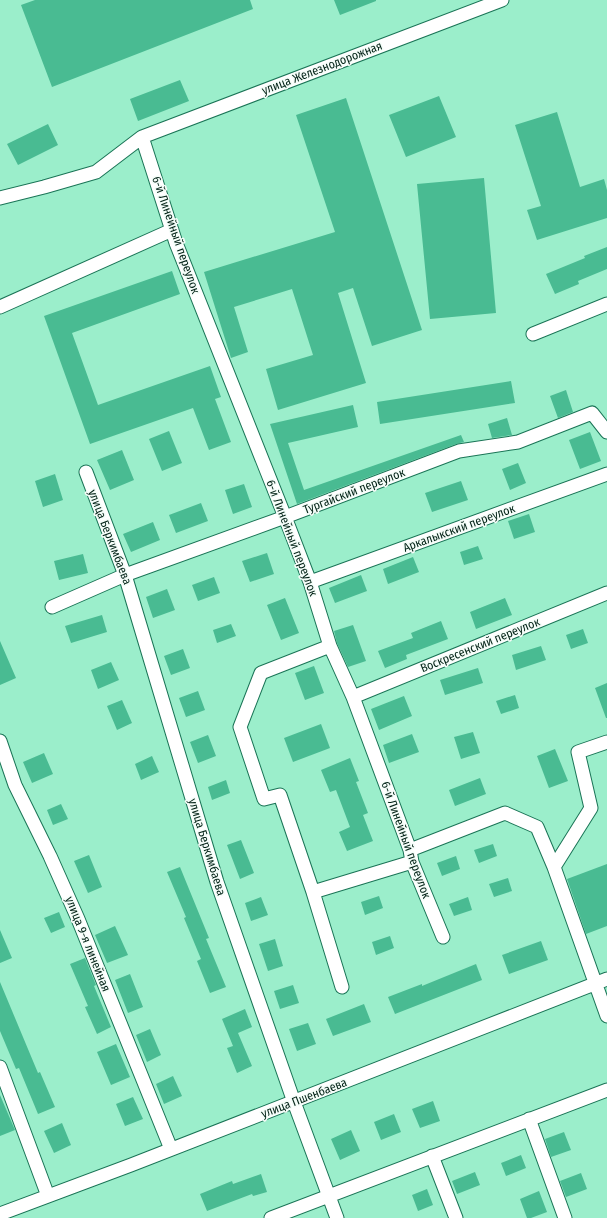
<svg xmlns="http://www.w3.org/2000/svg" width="607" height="1218" viewBox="0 0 607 1218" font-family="'Fira Sans Condensed',sans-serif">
	<rect width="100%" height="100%" fill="#9beecb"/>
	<path fill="#49bb92" d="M35,0H250L253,9L52,87L21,5Z
		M334,0H376V1L340,15Z
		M180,80L189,101L138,121L130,99Z
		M439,96L456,137L406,157L389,115Z
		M346,98L422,330L372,346L353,288L338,293L366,383L278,410L266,369L313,355L292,289L234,307L248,352L231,358L204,272L335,232L296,115Z
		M557,112L580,187L604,179L607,190V218L537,240L527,210L541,206L515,125Z
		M48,124L58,145L18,165L7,144Z
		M484,178L496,313L430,319L417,184Z
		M607,247V269L578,281L579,284L555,294L546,274L585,258L584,256Z
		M172,271L180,294L72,333L98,405L210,366L221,397L215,399L231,442L209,450L193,408L90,444L44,316Z
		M511,381L515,403L380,424L377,402Z
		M566,390L573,412L558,418L550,396Z
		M353,405L358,427L288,443L304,490L461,435L464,442L456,444L297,504L270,424Z
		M507,418L512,435L492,438L488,424Z
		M169,431L182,463L162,471L149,439Z
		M590,432L601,461L580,469L569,440Z
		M122,450L134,480L110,490L97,460Z
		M518,463L526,483L510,490L502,469Z
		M55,474L63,500L43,507L35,481Z
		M461,481L468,500L432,512L425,493Z
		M244,484L252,507L233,514L225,490Z
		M201,503L208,521L176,533L169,515Z
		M529,514L535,532L514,539L508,521Z
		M153,522L160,540L131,552L123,534Z
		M478,546L483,559L464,565L460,552Z
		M267,553L274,574L250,582L242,561Z
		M83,554L88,573L59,580L54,561Z
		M413,557L419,572L388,584L383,569Z
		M361,575L367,591L335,603L329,588Z
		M214,577L220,593L198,601L192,585Z
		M167,589L175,610L153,618L146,597Z
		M285,598L299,633L281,640L267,605Z
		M505,598L512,615L476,629L470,612Z
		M102,615L107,632L71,643L65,626Z
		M441,621L448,639L406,655L407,659L385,668L378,651L413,638L411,633Z
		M231,624L236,636L217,643L213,630Z
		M353,625L366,661L348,667L337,643L334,631Z
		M583,629L588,643L571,649L566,635Z
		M0,641L16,678L0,685Z
		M541,646L546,660L516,670L512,655Z
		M183,649L190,668L171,675L164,656Z
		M111,662L119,680L98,689L91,670Z
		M314,666L324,693L305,700L295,673Z
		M478,668L483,683L445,695L440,680Z
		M607,683V718H606L595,688Z
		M198,691L205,710L186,717L179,698Z
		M515,695L519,708L501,714L496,701Z
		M404,696L412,716L379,730L371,709Z
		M122,700L132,723L117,730L107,706Z
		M321,724L330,748L293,762L284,738Z
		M473,732L480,753L461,759L454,737Z
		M412,734L419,752L389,763L383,745Z
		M208,735L216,756L198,763L190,742Z
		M555,749L568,781L549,788L537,756Z
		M44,753L53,774L32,783L23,762Z
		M152,756L159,772L141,780L135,764Z
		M350,758L359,781L356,782L368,813L363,815L373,841L347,851L339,832L350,827L336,790L330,792L321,770Z
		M480,778L486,794L455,806L449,790Z
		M226,780L230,793L212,800L208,787Z
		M61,804L68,819L53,825L47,810Z
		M241,840L254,873L240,879L227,845Z
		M493,844L497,856L479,863L474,850Z
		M89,855L102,887L88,893L74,861Z
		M456,856L460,869L442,876L437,863Z
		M607,864V926L586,934L567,879Z
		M180,867L209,938L206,939L226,987L210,993L197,961L201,959L184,918L186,917L167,872Z
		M508,878L512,891L494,897L489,884Z
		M379,896L383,908L365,915L361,902Z
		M261,897L268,915L251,921L245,903Z
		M468,897L472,910L454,916L449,904Z
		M59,912L65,927L51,933L44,918Z
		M115,926L128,955L107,963L95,935Z
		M0,930L12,958L0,963Z
		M390,936L394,948L376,955L372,942Z
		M275,939L283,966L268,971L259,944Z
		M541,941L548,960L509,974L502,955Z
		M85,958L96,985L94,986L111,1027L97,1034L85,1007L88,1006L70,964Z
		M476,964L482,980L395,1014L388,997L422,984V986Z
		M130,974L143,1007L128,1013L115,980Z
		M0,982L38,1073L40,1072L55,1107L38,1114L19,1068L16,1069L0,1031Z
		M293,985L299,1003L280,1009L274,991Z
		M364,1004L371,1022L333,1036L326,1019Z
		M245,1009L252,1027L238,1033L252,1066L237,1073L227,1048L233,1046L222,1019Z
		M308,1023L316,1044L297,1051L289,1029Z
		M150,1029L161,1055L147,1062L136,1035Z
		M116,1044L130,1077L111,1085L97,1052Z
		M173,1076L182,1096L164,1104L156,1084Z
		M0,1095L15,1130L0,1136Z
		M133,1097L143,1119L125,1126L116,1104Z
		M433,1101L440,1121L420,1128L412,1109Z
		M394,1114L401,1132L381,1140L374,1122Z
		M62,1123L71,1145L54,1153L44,1131Z
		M351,1130L360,1151L340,1160L331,1139Z
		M564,1132L571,1150L551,1157L545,1139Z
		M521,1155L526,1168L506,1176L501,1163Z
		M475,1172L480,1185L457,1194L452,1181Z
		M581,1173L587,1189L566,1197L560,1181Z
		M261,1174L267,1192L253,1196L252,1194L207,1211L200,1194L232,1181L233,1184Z
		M427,1189L433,1205L418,1211L412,1195Z
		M539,1191L547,1212L531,1218H527L520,1199Z"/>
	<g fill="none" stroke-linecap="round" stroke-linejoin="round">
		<defs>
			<path id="minor" d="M142,137L176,243L285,517L310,582L330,646L353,697L410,850L412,862L443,937
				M0,198L44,187L96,172L142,137L502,0
				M0,307L172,230
				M533,334L607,304
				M86,472L125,575L217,882L294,1102L337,1218
				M310,582L607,474
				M52,607L125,575L285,517L459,451L518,442L592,413L607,432
				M330,646L261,673L240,727L264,799L280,795L313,892L342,987
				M353,697L607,593
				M0,741L15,785L50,856L78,919L171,1149
				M607,742L578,752L591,808L554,867L607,1016
				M410,850L505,813L537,827L554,867
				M313,892L412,862
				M0,1067L48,1196
				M529,1119L565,1218
				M432,1156L456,1218
				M0,1214L131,1165L607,979
				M271,1218L607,1090"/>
		</defs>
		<use href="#minor" stroke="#1a7456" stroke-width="15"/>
		<use href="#minor" stroke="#fff" stroke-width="13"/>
	</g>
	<g text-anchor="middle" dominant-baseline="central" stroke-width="3" stroke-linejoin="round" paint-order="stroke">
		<g font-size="12" fill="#002115" stroke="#f5fdf9">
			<text transform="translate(322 68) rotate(-21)">улица Железнодорожная</text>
			<text transform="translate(176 235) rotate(71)">6-й Линейный переулок</text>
			<text transform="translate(354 491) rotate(-21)">Тургайский переулок</text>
			<text transform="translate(459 528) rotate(-20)">Аркалыкский переулок</text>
			<text transform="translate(110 537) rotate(69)">улица Беркимбаева</text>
			<text transform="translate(292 538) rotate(69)">6-й Линейный переулок</text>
			<text transform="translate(480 645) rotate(-22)">Воскресенский переулок</text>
			<text transform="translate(406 840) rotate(70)">6-й Линейный переулок</text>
			<text transform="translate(207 847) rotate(73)">улица Беркимбаева</text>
			<text transform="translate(88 944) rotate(68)">улица 9-я линейная</text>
			<text transform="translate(304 1098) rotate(-21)">улица Пшенбаева</text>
		</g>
	</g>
</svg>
